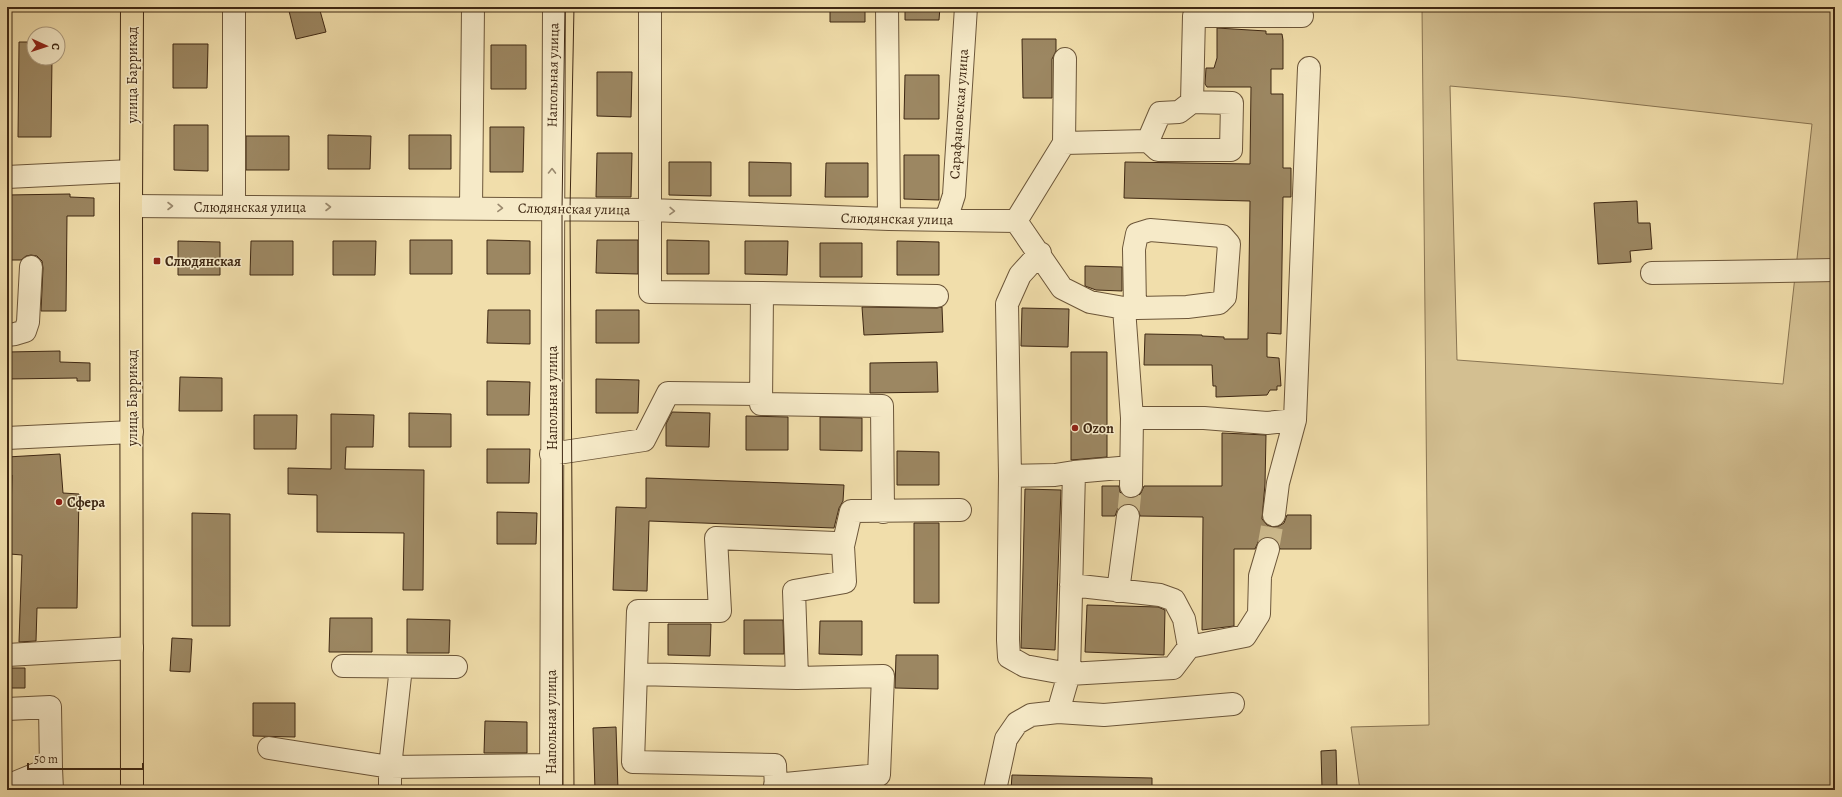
<svg xmlns="http://www.w3.org/2000/svg" width="1842" height="797" viewBox="0 0 1842 797" font-family="Alegreya,serif">
	<rect width="100%" height="100%" fill="#f1deab"/>
	<filter id="stains"><feTurbulence type="fractalNoise" baseFrequency=".005" numOctaves="4"/><feColorMatrix values="0 0 0 0 .2 0 0 0 0 .09 0 0 0 0 .02 0 0 0 .5 -.17"/></filter>
	<radialGradient id="worn" r=".72"><stop offset=".6" stop-color="#630" stop-opacity="0"/><stop offset="1" stop-color="#630" stop-opacity=".3"/></radialGradient>
	<path fill="#d3bf91" stroke="#897452" fill-rule="evenodd" d="M1422,7H1835V790H1360L1351,727L1429,725ZM1450,86L1570,97L1812,124L1783,384L1457,360Z"/>
	<path fill="#9c8762" stroke="#3f2813" d="M288,7H319L326,32L296,39Z
		M830,7H865V22H830Z
		M905,7H940L939,20H905Z
		M1217,28L1266,31V34H1282L1283,40V69H1271V94H1283V168H1291V197H1283L1281,334L1267,333V357L1279,358L1281,386H1277V390H1270L1267,395L1216,397V386H1213L1212,365H1144L1145,334L1202,335V336L1224,337V339H1248L1250,201L1124,198L1125,162L1250,164L1251,87H1207L1205,84L1206,68H1214L1217,58Z
		M1022,39H1056V51L1052,59V98H1023Z
		M19,42H34V58H52L51,137H18Z
		M173,44H208L207,88H173Z
		M491,45H526V89H491Z
		M597,72H632L631,117L597,116Z
		M905,75H939V119H904Z
		M174,125H208V171L174,170Z
		M490,127H524L523,172H490Z
		M328,135L371,136L370,169H328Z
		M409,135H451V169H409Z
		M246,136H289V170H246Z
		M597,153H632L631,197H596Z
		M904,155H939V200L904,199Z
		M669,162H711V196L669,195Z
		M749,162L791,163V196H749Z
		M826,163H868V197H825Z
		M70,194V197L94,198V216H67L66,311H41L43,268L42,261L37,256L31,255L26,256L21,260H7V195Z
		M1637,201L1638,223H1650L1652,249L1630,251L1631,262L1598,264L1594,203Z
		M410,240H452V274H410Z
		M487,240L530,241V274H487Z
		M597,240H638V274L596,273Z
		M667,240L709,241V274H667Z
		M178,241L220,242V275H178Z
		M251,241H293V275H250Z
		M333,241H376L375,275H333Z
		M745,241H788L787,275L745,274Z
		M897,241L939,242V275H897Z
		M820,243H862V277H820Z
		M1085,266L1122,267V291L1096,290L1085,286Z
		M862,307L937,308L942,307L943,332L864,335Z
		M1022,308L1069,309L1068,347L1021,346Z
		M488,310H530V344L487,343Z
		M596,310H639V343H596Z
		M60,351V362L90,363V381H77V378L7,379V352Z
		M1071,352H1107V457L1071,460Z
		M937,362L938,392L870,393V363Z
		M180,377L222,378V411H179Z
		M596,379L639,380L638,413H596Z
		M487,381L530,382L529,415H487Z
		M672,412L710,413L709,447L666,446V424Z
		M409,413L451,414V447H409Z
		M331,414L374,415L373,447H346L345,469L424,470L423,590H403L404,533L317,532V495L288,494V468L331,469Z
		M254,415H297L296,449H254Z
		M746,416L788,417V450H746Z
		M820,417L862,418V451L820,450Z
		M1222,433L1266,435L1265,484L1262,519L1267,525L1273,527L1279,526L1284,523L1287,515H1311V549H1280L1277,540L1272,537H1265L1259,540L1255,549H1234V626L1202,630L1203,517L1140,516L1139,511L1136,506L1129,504H1124L1118,508L1115,516H1102V486H1119L1120,492L1124,496L1131,498L1137,497L1141,493L1144,486H1222Z
		M487,449H530L529,483H487Z
		M897,451L939,452V485H897Z
		M60,454L63,493L79,494L77,608H37L36,641L19,642L22,555L10,554L12,475H7V457Z
		M646,478L844,485L843,501L839,508L834,528L649,521L647,591L613,590L616,507L646,508Z
		M1025,489L1061,490L1055,650L1021,648Z
		M497,512L537,513L536,544H497Z
		M192,513L230,514V626H192Z
		M914,523H939V603H914Z
		M1087,605L1158,607L1165,610L1164,655L1085,652Z
		M330,618H372V652H329Z
		M407,619L450,620L449,653H407Z
		M744,620H783L784,654H744Z
		M820,621H862V655L819,654Z
		M668,624H711L710,656L668,655Z
		M172,638L192,639L190,672L170,671Z
		M896,655H938V689L895,688Z
		M7,668H25V688H7Z
		M253,703H295V737L253,736Z
		M485,721L527,722V753H484Z
		M616,727L618,790H595L593,728Z
		M1336,750L1337,788H1322L1321,751Z
		M1012,775L1152,778V790H1011Z"/>
	<g fill="none" stroke-linecap="round" stroke-linejoin="round">
		<path stroke="#cdba8d" stroke-width="22" stroke-dasharray="22 11" stroke-linecap="butt" d="M1128,516L1131,486
			M1268,549L1274,515"/>
		<defs>
			<path id="minor" d="M650,7V292L762,293
				M887,7L889,219
				M1192,102L1194,16H1302
				M1064,143L1148,141L1158,150H1231L1232,103L1192,102L1179,112L1160,113L1148,141
				M7,177L131,171
				M131,206L650,210L889,219L1016,221
				M234,206V7
				M471,207L473,7
				M946,220L954,195L966,7
				M1016,221L1062,288L1090,302L1124,308H1137L1187,307L1219,303L1225,297L1229,244L1222,236L1150,230L1137,234L1134,249L1135,308
				M1016,221L1064,143L1065,59
				M1040,253L1020,275L1007,304L1010,476L1008,640L1009,657L1025,666L1069,674L1074,472L1131,467
				M1652,273L1835,270
				M1124,308L1132,418H1204L1267,423L1295,420L1278,483L1274,515
				M7,335L15,334L25,331L28,322L31,267
				M1295,420L1309,68
				M7,438L132,432
				M551,454L644,440L668,393L761,394
				M1010,476L1055,475L1074,472
				M1131,486L1132,418
				M883,512L882,406L761,404L762,293L937,296
				M1071,585L1160,595L1174,600L1184,619L1189,647
				M1118,591L1128,516
				M7,655L132,648
				M343,666L456,667
				M401,667L390,767L551,765
				M636,674L797,678
				M7,709L50,707L51,768
				M1058,712L1069,674L1173,668L1189,647L1245,636L1259,614L1260,576L1268,549
				M269,748L390,767V790
				M775,785L879,775L883,676L797,678L794,591L845,582L843,546
				M7,786L51,768L52,790
				M551,790L554,7
				M776,790L775,765L633,762L638,611H720L716,538L835,543L843,546L851,511L960,510
				M995,790L1006,739L1017,723L1031,715L1058,712L1104,715L1233,704"/>
			<path id="major" d="M132,7L131,206L132,790"/>
		</defs>
		<use href="#minor" stroke="#6c5639" stroke-width="24"/>
		<use href="#major" stroke="#3f2813" stroke-width="24"/>
		<use href="#minor" stroke="#f6eac8" stroke-width="22"/>
		<use href="#major" stroke="#f1deab" stroke-width="22"/>
		<path stroke="#3f2813" stroke-width="1" d="M563,790L562,210L565,7
			M574,790L570,210L574,7"/>
	</g>
	<defs><path id="oneway-chevron" d="M-2-3.5L2.5 0L-2 3.5" fill="none" stroke-width="1.6" stroke-linecap="round" stroke-linejoin="round"/></defs>
	<g stroke="#9a896e">
		<use href="#oneway-chevron" transform="translate(552 171) rotate(-89)"/>
		<use href="#oneway-chevron" transform="translate(170 206)"/>
		<use href="#oneway-chevron" transform="translate(328 207)"/>
		<use href="#oneway-chevron" transform="translate(500 208) rotate(2)"/>
		<use href="#oneway-chevron" transform="translate(672 211) rotate(2)"/>
	</g>
	<g fill="#8f2418" stroke="#f6eac8" stroke-width="1.5">
		<rect x="153" y="257" width="8" height="8" rx="2"/>
		<circle cx="1075" cy="428" r="4"/>
		<circle cx="59" cy="502" r="4"/>
	</g>
	<g text-anchor="middle" dominant-baseline="central" stroke-width="3" stroke-linejoin="round" paint-order="stroke">
		<g font-size="14" fill="#3f2813" stroke="#f6eac8">
			<text transform="translate(132 75) rotate(-90)">улица Баррикад</text>
			<text transform="translate(553 75) rotate(-89)">Напольная улица</text>
			<text transform="translate(959 114) rotate(-86)">Сарафановская улица</text>
			<text x="250" y="207">Слюдянская улица</text>
			<text transform="translate(574 209) rotate(1)">Слюдянская улица</text>
			<text transform="translate(897 219) rotate(1)">Слюдянская улица</text>
			<text transform="translate(132 398) rotate(-90)">улица Баррикад</text>
			<text transform="translate(552 398) rotate(-90)">Напольная улица</text>
			<text transform="translate(551 722) rotate(-90)">Напольная улица</text>
		</g>
		<g font-size="14" font-weight="bold" fill="#3f2813" stroke="#f6eac8" text-anchor="start">
			<text x="165" y="261">Слюдянская</text>
			<text x="1083" y="428">Ozon</text>
			<text x="67" y="502">Сфера</text>
		</g>
	</g>
	<rect width="1842" height="797" fill="none" stroke="#f1deab" stroke-width="24"/>
	<rect x="8" y="8" width="1826" height="781" fill="none" stroke="#3f2813" stroke-width="2"/>
	<rect x="12" y="12" width="1818" height="773" fill="none" stroke="#3f2813"/>
	<g transform="translate(46 46) rotate(93)"><circle r="19" fill="#f6eac8" stroke="#ad9c80"/>
	<path d="M0-3L7 15L0 10L-7 15Z" fill="#8f2418"/>
	<text y="-6" font-size="11" font-weight="bold" text-anchor="middle" fill="#3f2813">С</text>
	</g>
	<path d="M28 763v6h115v-6" fill="none" stroke="#3f2813" stroke-width="2"/>
	<text x="34" y="763" font-size="12" fill="#3f2813" stroke="#f6eac8" stroke-width="3" paint-order="stroke">50 m</text>
	<rect width="100%" height="100%" filter="url(#stains)"/>
	<rect width="100%" height="100%" fill="url(#worn)"/>
</svg>
